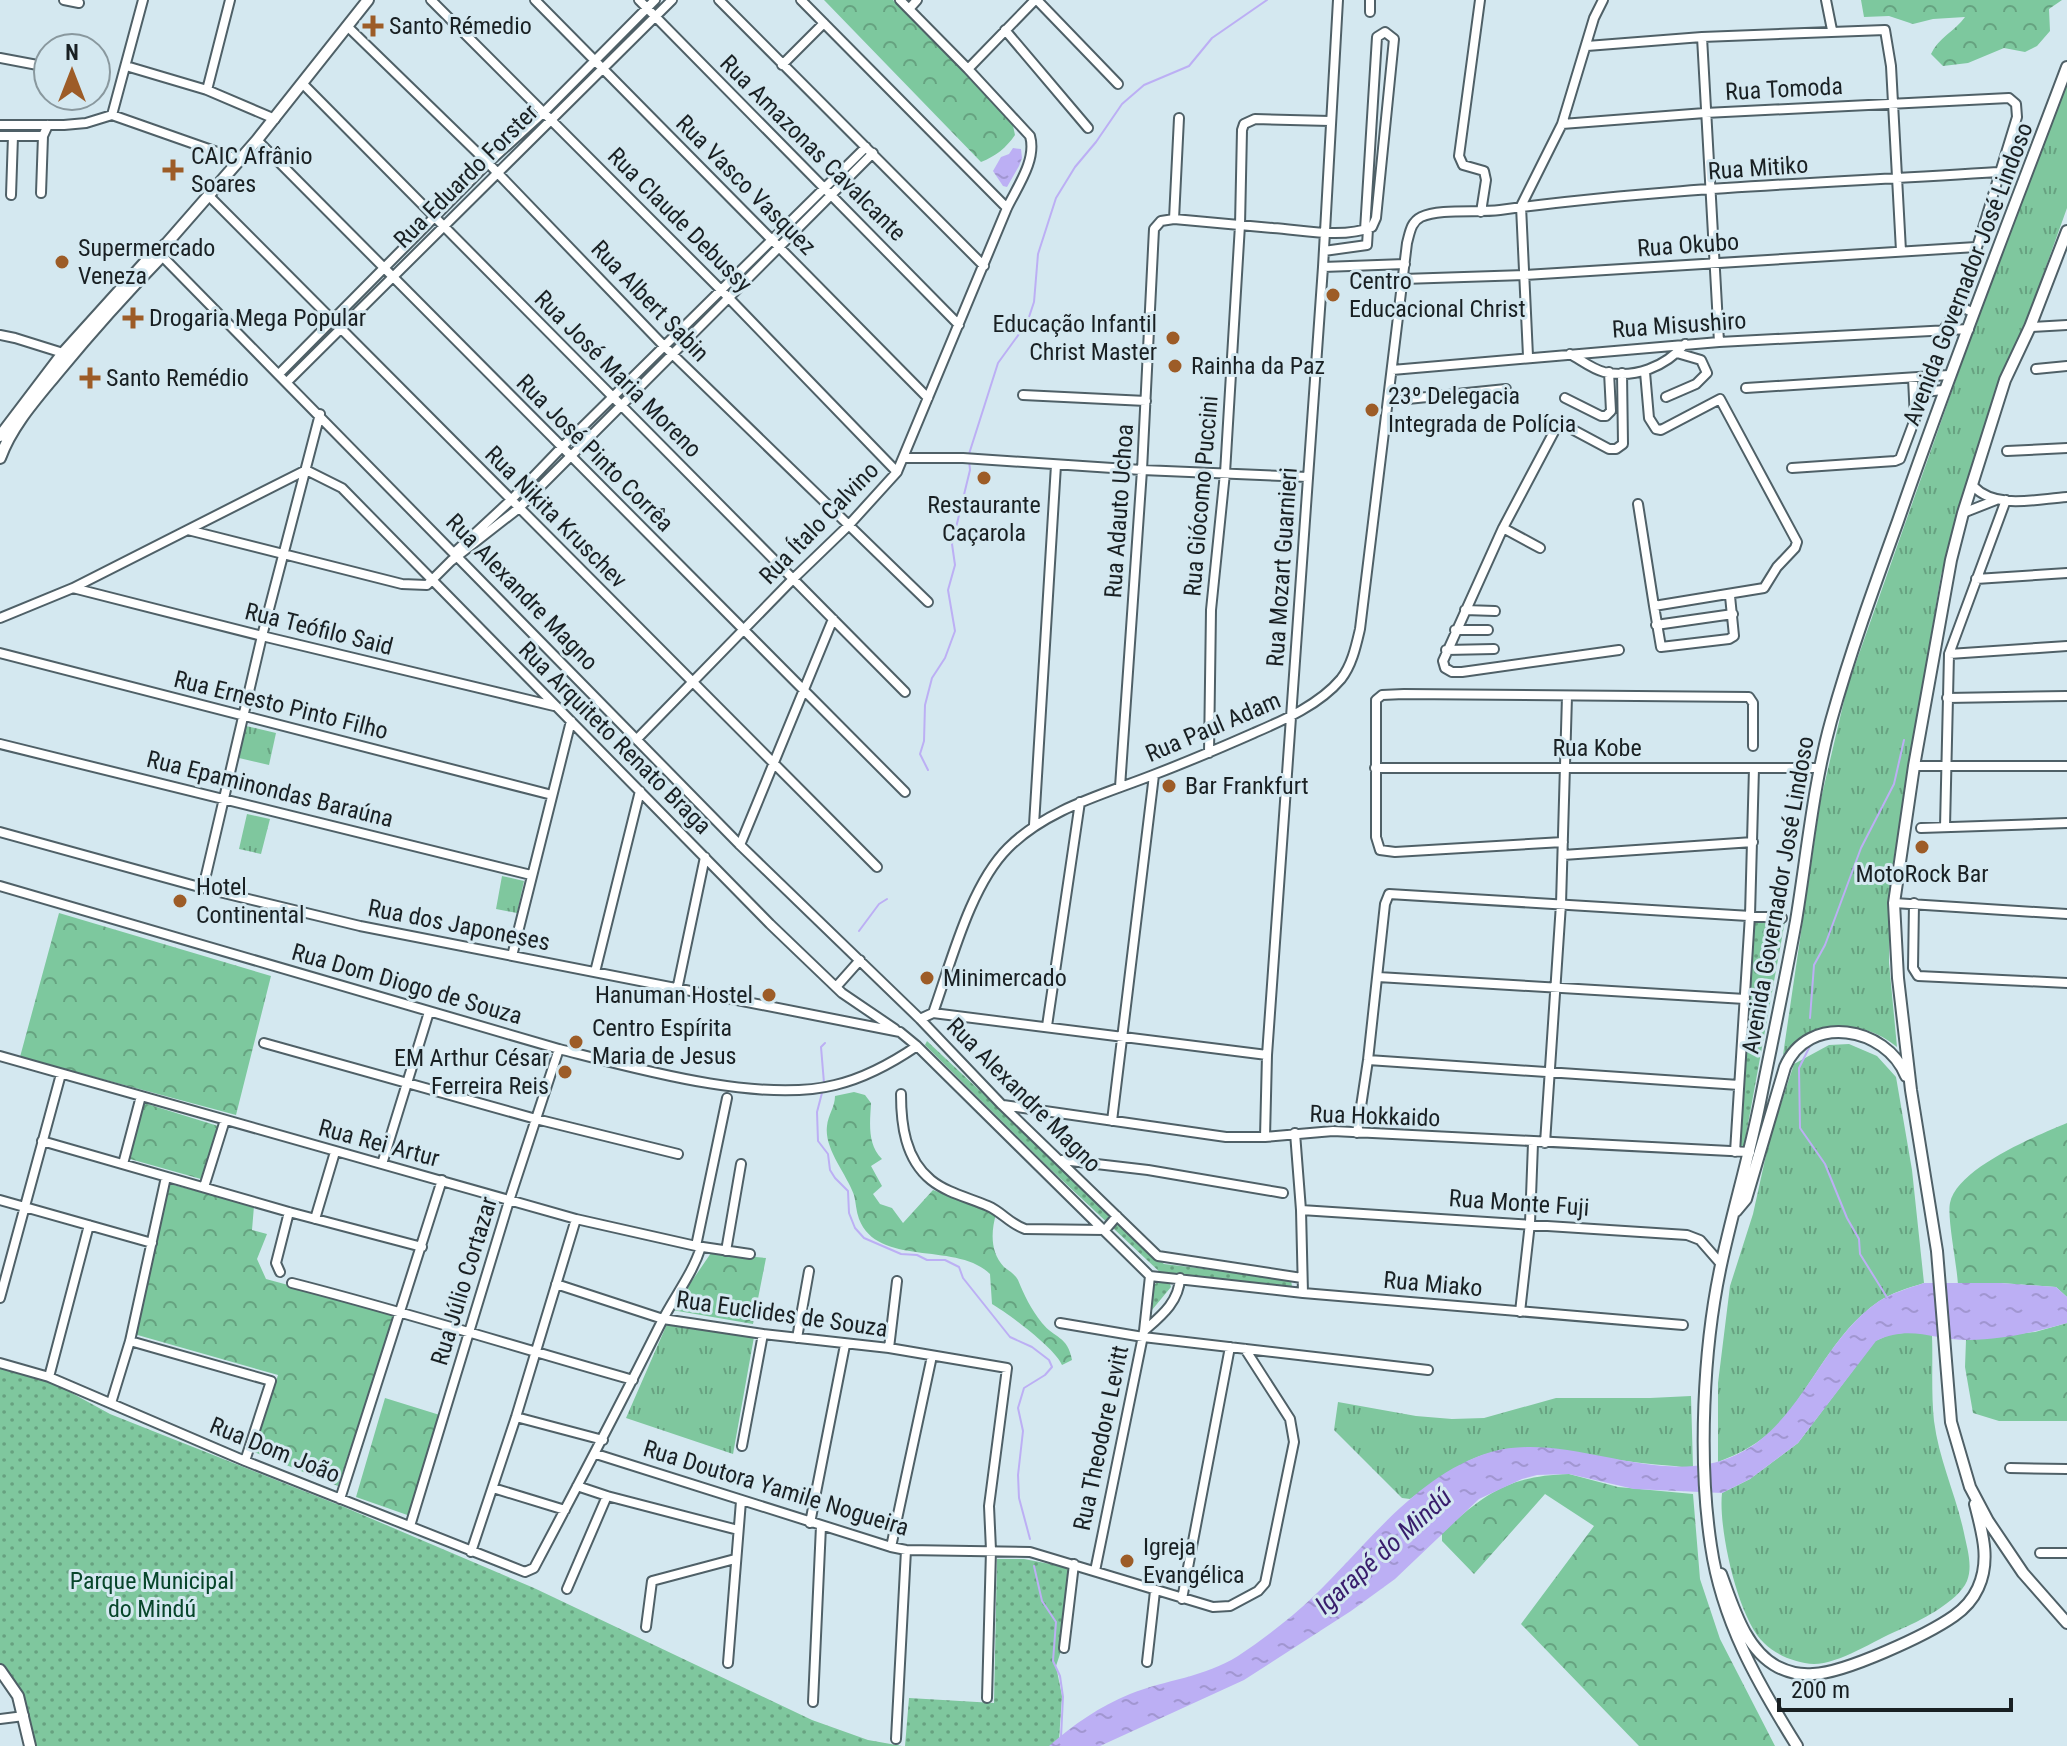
<svg xmlns="http://www.w3.org/2000/svg" width="2067" height="1746" viewBox="0 0 2067 1746" font-family="'Roboto Condensed',sans-serif">
	<defs>
		<pattern id="grass-tufts" width="24" height="20" patternUnits="userSpaceOnUse" patternTransform="scale(2)"><rect width="24" height="20" fill="#7fc79e"/><path d="M3 7l-1-3M5 7V3M7 7l1-3M15 17l-1-3M17 17v-4M19 17l1-3" fill="none" stroke="#67a180"/></pattern>
		<pattern id="forest-crowns" width="20" height="18" patternUnits="userSpaceOnUse" patternTransform="scale(2)"><rect width="20" height="18" fill="#7dc89e"/><path d="M2 6a3 3 0 1 1 6 0M12 15a3 3 0 1 1 6 0" fill="none" stroke="#66a280"/></pattern>
		<pattern id="park-dots" width="8" height="8" patternUnits="userSpaceOnUse" patternTransform="scale(2)"><rect width="8" height="8" fill="#7fc79e"/><path d="M2 2h.1M6 6h.1" fill="none" stroke="#67a180" stroke-width="1.8" stroke-linecap="round"/></pattern>
		<pattern id="water-ripples" width="26" height="14" patternUnits="userSpaceOnUse" patternTransform="scale(2)"><rect width="26" height="14" fill="#bcaff4"/><path d="M2 4q2-2 4 0t4 0M15 11q2-2 4 0t4 0" fill="none" stroke="#a196d1"/></pattern>
	</defs>
	<rect width="100%" height="100%" fill="#d4e8f0"/>
	<path fill="url(#grass-tufts)" d="M2067,79V208L1963,498L1941,575L1890,881L1889,963L1897,1047C1861,1017 1813,1020 1783,1055L1820,803L1847,688L1971,337Z
		M246,726L276,733L269,765L239,758Z
		M247,814L270,819L261,854L239,849Z
		M502,876L524,881L517,913L496,909Z
		M1849,1044L1877,1056L1896,1077L1912,1170L1924,1283C1908,1288 1891,1293 1878,1302C1832,1334 1813,1387 1776,1427C1760,1443 1739,1454 1718,1462V1383L1730,1286L1753,1214L1770,1137L1794,1064L1829,1045Z
		M667,1324L754,1337L733,1454L626,1418Z
		M1916,1332L1932,1335C1933,1363 1931,1393 1934,1421C1939,1460 1956,1495 1964,1533C1967,1548 1973,1566 1967,1581C1958,1602 1918,1622 1899,1630C1875,1640 1839,1664 1814,1664C1796,1663 1776,1655 1764,1643C1738,1619 1718,1528 1722,1493L1750,1479L1798,1443L1875,1341L1891,1334Z
		M1691,1396L1693,1468C1668,1465 1643,1464 1619,1460C1576,1454 1534,1441 1490,1453C1461,1460 1435,1482 1410,1499L1402,1498L1334,1430L1338,1402L1416,1416L1452,1419L1484,1418L1556,1398H1650Z"/>
	<path fill="url(#forest-crowns)" d="M824,0H893L1012,121L1015,135C1006,148 996,156 981,162Z
		M1861,0H2062L2049,9L2050,31L2037,46L2025,52L2004,48L1968,63L1943,66L1931,54C1938,38 1955,31 1965,17L1933,19L1913,24L1889,16L1864,17Z
		M59,913L271,976L236,1115L20,1057Z
		M854,1092L865,1095L871,1103C870,1123 867,1144 882,1159L871,1166L882,1186L873,1194L880,1204L892,1208L903,1223L933,1190L996,1214C991,1232 990,1252 1004,1267C1009,1271 1015,1274 1018,1280C1024,1295 1031,1309 1042,1323C1054,1338 1068,1336 1072,1360L1062,1365C1056,1349 1009,1314 992,1304L990,1274C957,1241 878,1268 859,1219C856,1211 856,1203 854,1195C846,1173 824,1149 827,1126C828,1115 835,1107 835,1096Z
		M144,1103L218,1126L201,1179L130,1159Z
		M2067,1123V1297L2056,1287L2001,1283L1958,1285C1957,1265 1947,1218 1950,1203C1957,1168 2036,1136 2067,1123Z
		M170,1184L254,1206L252,1230L267,1234L257,1259L266,1279L395,1314L338,1486L254,1452L278,1375L134,1334Z
		M711,1253L766,1258L753,1324L672,1310Z
		M2067,1323V1421H1999L1973,1413L1965,1367L1966,1340L2035,1332Z
		M385,1398L443,1416L413,1517L356,1497Z
		M1569,1474L1618,1487L1693,1494L1700,1579L1720,1639L1775,1746H1639L1521,1624L1594,1526L1545,1494L1474,1574L1442,1541V1532C1487,1493 1508,1476 1569,1474Z"/>
	<path fill="url(#park-dots)" d="M1754,919L1785,921L1744,1146H1740Z
		M927,1041L1164,1264L1291,1279L1292,1287L1173,1274L1168,1278L1171,1287L1147,1316L1151,1288L1164,1276L1047,1166L925,1045Z
		M0,1367L48,1380L110,1414L344,1507L534,1588L812,1720L868,1740L902,1746H33C29,1712 22,1693 0,1666Z
		M997,1559H1024L1071,1568L1061,1651L1056,1666L1062,1696L1059,1740L1062,1746H905L909,1698L994,1703Z"/>
	<path fill="url(#water-ripples)" d="M1013,148L1021,149L1022,158L1019,166L1007,187L1003,186L993,171L1001,157L1009,154Z
		M1924,1283H2001L2056,1287L2067,1297V1323C2035,1332 2001,1340 1968,1340C1933,1340 1910,1324 1876,1341L1798,1443L1750,1479L1722,1493L1634,1489L1569,1474L1537,1475L1522,1479L1479,1499L1395,1579L1351,1611L1244,1680L1100,1746H1049C1074,1724 1099,1707 1130,1694C1165,1680 1205,1677 1238,1656C1265,1638 1291,1618 1314,1596C1367,1545 1417,1474 1491,1452C1571,1430 1659,1491 1736,1455C1802,1424 1820,1341 1879,1301C1892,1293 1909,1288 1924,1283Z"/>
	<g fill="none" stroke-linecap="round" stroke-linejoin="round">
		<path stroke="#bcaff4" stroke-width="2" d="M969,454L998,363L1027,323L1034,302L1038,254L1056,198L1075,167L1096,142L1122,104L1144,85L1189,66L1212,38L1267,0
			M928,770L920,754L924,741L925,705L932,678L945,658L955,631L948,590L955,565L952,544L970,470L969,460
			M859,931L879,904L887,899
			M1810,1018L1814,965L1825,945L1861,848L1894,784L1904,740
			M1810,1046L1799,1068L1800,1128L1825,1164L1847,1218L1859,1239L1860,1254L1888,1299
			M824,1083L821,1047L825,1043
			M823,1089L817,1112L818,1141L828,1154L830,1170L835,1178L848,1191L849,1213L855,1228L864,1238L901,1254L917,1255L927,1260H945L959,1267L963,1278L1010,1337L1032,1347L1049,1360L1052,1367L1045,1375L1024,1388L1018,1408L1023,1431L1018,1475L1019,1498L1030,1539
			M1034,1566L1042,1601L1056,1622L1053,1661L1060,1676L1063,1697L1061,1737"/>
		<defs>
			<path id="minor" d="M64,0L79,3
				M431,0L721,290L897,472
				M535,0L928,398
				M639,0L959,325
				M719,0L984,266
				M801,0L1007,208
				M1037,0L1118,84
				M1480,0L1459,156L1463,165L1484,171L1486,180L1481,212
				M1826,0L1832,30
				M909,9L917,0
				M1370,12V0
				M347,26L488,163L664,346L928,602
				M1005,30L1088,128
				M1702,37L1719,342
				M1587,46L1702,37L1885,30L1891,66L1901,251
				M0,58L48,67
				M782,65L824,23
				M126,66L207,90L275,119
				M968,69L1035,0
				M302,83L905,692
				M207,90L230,0
				M112,115L143,0
				M1562,124L1705,113L2009,98L2016,104L2017,117L1959,306L1974,313
				M0,125H64L86,123L112,115L240,160
				M0,136H43
				M257,140L905,792
				M41,193L43,136L48,125
				M11,195L13,136
				M208,195L877,867
				M1174,219L1179,118
				M1324,251L1367,245L1368,229
				M158,252L740,845L920,1019L1002,1105L1158,1256L1302,1278
				M1323,267L1405,264
				M1403,279L1525,275L1976,247
				M2030,327L2067,325
				M1944,329L1959,306
				M0,335L15,338L63,353
				M1570,354C1581,360 1592,369 1604,372C1635,379 1665,367 1685,344
				M1528,356L1521,206L1562,124L1594,18L1603,0
				M2036,369L2067,366
				M1392,370L1719,342L1969,329
				M280,373L488,163L544,112L655,0
				M288,381L672,0
				M1746,388L1949,375
				M1914,393L1943,390
				M1023,395L1146,401
				M1666,397L1696,384L1707,373L1701,360L1677,353
				M1565,398L1601,416H1606L1611,411L1609,372
				M1388,401L1506,389
				M2007,451L2067,448
				M903,458H963L1142,470L1308,477
				M1792,468L1895,461L1900,459L1915,419L1913,378
				M306,470L342,488L770,924L842,993L895,1029
				M1973,486C1996,510 2036,499 2067,497
				M1638,504L1654,606L1764,588L1777,567L1795,548L1797,542L1720,399L1661,430L1656,429L1649,418L1645,372
				M1963,513L1996,500
				M1503,528L1540,548
				M188,530L402,584L427,585L451,561L519,508L873,153
				M454,553L511,500L562,447L866,147
				M1976,579L2067,573
				M73,588L262,636L554,706
				M1654,606L1661,647L1729,639L1734,636L1730,596
				M1465,610L1495,611
				M0,618L73,588L306,470
				M1656,625L1733,614
				M1455,630H1488
				M1446,650L1494,649
				M1619,650L1462,672H1452L1445,668L1443,661L1503,528L1556,428L1566,426L1609,449H1616L1623,444L1622,373
				M0,653L552,795
				M1949,654L2067,646
				M1947,698L2067,696
				M637,739L793,579L848,526L897,472L1007,208C1017,187 1037,160 1030,136L968,69L900,0
				M0,744L531,875
				M1209,753L1211,610L1225,473L1240,225L1242,130L1244,124L1255,119L1330,121
				M1914,766H2067
				M1375,768H1819
				M1120,787L1142,470L1154,229L1161,221L1174,219C1207,222 1240,225 1273,228C1304,230 1342,239 1372,227L1376,218L1394,39L1385,32L1377,37L1365,230
				M1034,825L1056,465
				M1945,827L1949,654L2006,500
				M1921,828L2067,823
				M0,832L203,888L360,926L900,1032L917,1046L1150,1276L1303,1293L1683,1325
				M1563,842L1395,852L1380,850L1376,837V700L1382,695L1404,694L1749,697L1753,703V746
				M740,845L833,619
				M1563,855L1753,842
				M0,886L559,1049C634,1068 760,1104 835,1085C865,1078 892,1063 917,1046
				M203,888L262,636L320,414
				M1894,903L2067,914
				M1914,903L1913,968L1918,976L2067,983
				M512,956L571,721
				M595,972L640,791
				M1378,977L1745,999
				M836,987L860,960
				M677,990L705,857
				M933,1013L1267,1055
				M920,1019L933,1013C951,963 970,886 1008,848C1047,809 1102,795 1153,775C1187,762 1220,748 1254,733C1284,720 1319,705 1341,679C1352,665 1356,646 1360,629L1407,243C1410,232 1411,222 1421,217C1440,208 1478,213 1500,210C1664,187 1832,183 1998,172
				M1047,1026L1080,802
				M264,1043L536,1119L678,1154
				M0,1056L576,1219L696,1246L750,1254
				M1368,1060L1739,1085
				M901,1094C901,1124 905,1159 931,1180C947,1193 970,1198 988,1206C1002,1212 1010,1224 1025,1229L1105,1230L1117,1216
				M1003,1105L1226,1137H1265L1333,1131L1750,1152
				M1112,1121L1154,775
				M1295,1133L1301,1210L1303,1293
				M1357,1133L1368,1060L1385,904L1389,894L1782,918
				M1265,1137L1267,1055L1323,267L1338,0
				M42,1141L289,1212L422,1247
				M1545,1143L1561,904L1567,696
				M1735,1152L1750,915L1754,768
				M1062,1160L1148,1170L1283,1193
				M123,1164L141,1096
				M382,1164L429,1012
				M204,1187L225,1120
				M0,1200L152,1243
				M1301,1210L1687,1235L1700,1240L1721,1264
				M315,1219L335,1152
				M696,1246L727,1098
				M726,1251L741,1164
				M280,1272L276,1263L289,1212
				M292,1283C406,1312 519,1348 633,1380
				M556,1284L663,1319L763,1334L889,1348L1007,1368L989,1506L991,1550L987,1698
				M0,1298L61,1074
				M1520,1312L1530,1223L1533,1143
				M1060,1323L1143,1337L1428,1370
				M1144,1331C1161,1316 1179,1302 1180,1278
				M797,1338L809,1271
				M130,1341L271,1381L245,1461
				M889,1348L897,1281
				M0,1363L49,1377L245,1461L525,1572L534,1568C577,1487 620,1405 661,1323C674,1297 692,1275 701,1247
				M49,1377L89,1225
				M111,1403L130,1341L166,1177
				M516,1417L603,1440
				M742,1446L763,1334
				M596,1454L891,1547L906,1550L1030,1552L1213,1607L1230,1606L1258,1591L1265,1583L1294,1442L1290,1419L1245,1349
				M2010,1468L2067,1469
				M577,1486L607,1496L738,1530
				M493,1488L565,1510
				M340,1499L442,1180
				M810,1523L845,1345
				M410,1526L509,1201L559,1049
				M891,1547L932,1356
				M471,1552L516,1417L576,1219
				M2040,1553H2067
				M1095,1571L1144,1331L1150,1276
				M567,1589L607,1496
				M1182,1599L1230,1347
				M646,1627L652,1581L735,1559
				M1064,1648L1074,1564
				M1147,1662L1155,1591
				M728,1663L741,1501
				M813,1702L821,1526
				M0,1719L24,1716
				M896,1739L906,1550"/>
			<path id="major" d="M2067,231L2030,327L2005,380L1963,513L1951,560L1914,766L1894,903L1898,978L1911,1090L1937,1251L1951,1422L1970,1487L1988,1521L2023,1573L2067,1623
				M0,436L63,353L147,260L167,243L257,140L368,0
				M0,458C12,425 37,398 59,371C92,331 126,293 162,256L167,244
				M1736,1211L1746,1199L1785,1067C1808,1013 1886,1026 1906,1076
				M1721,1574C1733,1606 1745,1650 1778,1667C1788,1672 1801,1675 1813,1674C1845,1673 1927,1635 1954,1616C1964,1609 1973,1599 1978,1588C1991,1560 1982,1532 1975,1504
				M0,1670L18,1696L30,1746
				M1797,1746C1757,1682 1722,1621 1711,1546C1698,1461 1703,1349 1721,1265C1733,1210 1749,1157 1760,1102C1772,1042 1785,981 1796,921C1807,854 1813,786 1831,721C1850,653 1874,587 1898,521C1951,368 2010,218 2067,67"/>
		</defs>
		<use href="#minor" stroke="#4f6067" stroke-width="12"/>
		<use href="#major" stroke="#4f6067" stroke-width="14"/>
		<use href="#minor" stroke="#fff" stroke-width="8"/>
		<use href="#major" stroke="#fff" stroke-width="10"/>
	</g>
	<g fill="#9d5c27" stroke="#d4e8f0" stroke-width="3">
		<path d="M369 14h8v8h8v8h-8v8h-8v-8h-8v-8h8z"/>
		<path d="M169 158h8v8h8v8h-8v8h-8v-8h-8v-8h8z"/>
		<circle cx="62" cy="262" r="8"/>
		<circle cx="1333" cy="295" r="8"/>
		<path d="M129 306h8v8h8v8h-8v8h-8v-8h-8v-8h8z"/>
		<circle cx="1173" cy="338" r="8"/>
		<circle cx="1175" cy="366" r="8"/>
		<path d="M86 366h8v8h8v8h-8v8h-8v-8h-8v-8h8z"/>
		<circle cx="1372" cy="410" r="8"/>
		<circle cx="984" cy="478" r="8"/>
		<circle cx="1169" cy="786" r="8"/>
		<circle cx="1922" cy="847" r="8"/>
		<circle cx="180" cy="901" r="8"/>
		<circle cx="927" cy="978" r="8"/>
		<circle cx="769" cy="995" r="8"/>
		<circle cx="576" cy="1042" r="8"/>
		<circle cx="565" cy="1072" r="8"/>
		<circle cx="1127" cy="1561" r="8"/>
	</g>
	<g text-anchor="middle" dominant-baseline="central" stroke-width="6" stroke-linejoin="round" paint-order="stroke">
		<g font-size="24" fill="#192023" stroke="#d4e8f0" text-anchor="start">
			<text x="389" y="26">Santo Rémedio</text>
			<text x="191" y="156">CAIC Afrânio<tspan x="191" dy="28">Soares</tspan></text>
			<text x="78" y="248">Supermercado<tspan x="78" dy="28">Veneza</tspan></text>
			<text x="1349" y="281">Centro<tspan x="1349" dy="28">Educacional Christ</tspan></text>
			<text x="149" y="318">Drogaria Mega Popular</text>
			<text x="1157" y="324" text-anchor="end">Educação Infantil<tspan x="1157" dy="28">Christ Master</tspan></text>
			<text x="1191" y="366">Rainha da Paz</text>
			<text x="106" y="378">Santo Remédio</text>
			<text x="1388" y="396">23º Delegacia<tspan x="1388" dy="28">Integrada de Polícia</tspan></text>
			<text x="984" y="505" text-anchor="middle">Restaurante<tspan x="984" dy="28">Caçarola</tspan></text>
			<text x="1185" y="786">Bar Frankfurt</text>
			<text x="1922" y="874" text-anchor="middle">MotoRock Bar</text>
			<text x="196" y="887">Hotel<tspan x="196" dy="28">Continental</tspan></text>
			<text x="943" y="978">Minimercado</text>
			<text x="753" y="995" text-anchor="end">Hanuman Hostel</text>
			<text x="592" y="1028">Centro Espírita<tspan x="592" dy="28">Maria de Jesus</tspan></text>
			<text x="549" y="1058" text-anchor="end">EM Arthur César<tspan x="549" dy="28">Ferreira Reis</tspan></text>
			<text x="1143" y="1547">Igreja<tspan x="1143" dy="28">Evangélica</tspan></text>
		</g>
		<g font-size="24" fill="#192023" stroke="#d4e8f0">
			<text transform="translate(1784 89) rotate(-3)">Rua Tomoda</text>
			<text transform="translate(813 148) rotate(45)">Rua Amazonas Cavalcante</text>
			<text transform="translate(1758 168) rotate(-4)">Rua Mitiko</text>
			<text transform="translate(466 176) rotate(-45)">Rua Eduardo Forster</text>
			<text transform="translate(746 185) rotate(45)">Rua Vasco Vasquez</text>
			<text transform="translate(680 220) rotate(45)">Rua Claude Debussy</text>
			<text transform="translate(1688 245) rotate(-4)">Rua Okubo</text>
			<text transform="translate(1968 274) rotate(-69)">Avenida Governador José Lindoso</text>
			<text transform="translate(650 301) rotate(46)">Rua Albert Sabin</text>
			<text transform="translate(1679 325) rotate(-4)">Rua Misushiro</text>
			<text transform="translate(618 374) rotate(45)">Rua José Maria Moreno</text>
			<text transform="translate(595 453) rotate(45)">Rua José Pinto Corrêa</text>
			<text transform="translate(1201 496) rotate(-85)">Rua Giócomo Puccini</text>
			<text transform="translate(1119 511) rotate(-86)">Rua Adauto Uchoa</text>
			<text transform="translate(556 517) rotate(45)">Rua Nikita Kruschev</text>
			<text transform="translate(819 523) rotate(-46)">Rua Ítalo Calvino</text>
			<text transform="translate(1282 567) rotate(-86)">Rua Mozart Guarnieri</text>
			<text transform="translate(522 592) rotate(46)">Rua Alexandre Magno</text>
			<text transform="translate(319 629) rotate(14)">Rua Teófilo Said</text>
			<text transform="translate(281 705) rotate(14)">Rua Ernesto Pinto Filho</text>
			<text transform="translate(1213 727) rotate(-23)">Rua Paul Adam</text>
			<text transform="translate(615 738) rotate(45)">Rua Arquiteto Renato Braga</text>
			<text x="1597" y="748">Rua Kobe</text>
			<text transform="translate(270 789) rotate(14)">Rua Epaminondas Baraúna</text>
			<text transform="translate(1778 895) rotate(-80)">Avenida Governador José Lindoso</text>
			<text transform="translate(459 925) rotate(11)">Rua dos Japoneses</text>
			<text transform="translate(407 984) rotate(16)">Rua Dom Diogo de Souza</text>
			<text transform="translate(1024 1095) rotate(45)">Rua Alexandre Magno</text>
			<text transform="translate(1375 1116) rotate(2)">Rua Hokkaido</text>
			<text transform="translate(379 1143) rotate(15)">Rua Rei Artur</text>
			<text transform="translate(1519 1203) rotate(4)">Rua Monte Fuji</text>
			<text transform="translate(464 1281) rotate(-73)">Rua Júlio Cortazar</text>
			<text transform="translate(1433 1284) rotate(5)">Rua Miako</text>
			<text transform="translate(782 1314) rotate(8)">Rua Euclides de Souza</text>
			<text transform="translate(1101 1438) rotate(-78)">Rua Theodore Levitt</text>
			<text transform="translate(275 1450) rotate(22)">Rua Dom João</text>
			<text transform="translate(776 1488) rotate(17)">Rua Doutora Yamile Nogueira</text>
		</g>
		<g font-size="24" fill="#07452a" stroke="#d4e8f0">
			<text x="152" y="1581">Parque Municipal<tspan x="152" dy="28">do Mindú</tspan></text>
		</g>
		<g font-size="26" font-style="italic" fill="#381d6c" stroke="#d4e8f0">
			<text transform="translate(1383 1551) rotate(-42)">Igarapé do Mindú</text>
		</g>
	</g>
	<g transform="translate(72 72)"><circle r="38" fill="#d4e8f0" stroke="#89989e" stroke-width="2"/>
	<path d="M0-6L14 30L0 20L-14 30Z" fill="#9d5c27"/>
	<text y="-12" font-size="22" font-weight="bold" text-anchor="middle" fill="#192023">N</text>
	</g>
	<path d="M1779 1698v12h232v-12" fill="none" stroke="#192023" stroke-width="4"/>
	<text x="1791" y="1698" font-size="24" fill="#192023" stroke="#d4e8f0" stroke-width="6" paint-order="stroke">200 m</text>
</svg>
